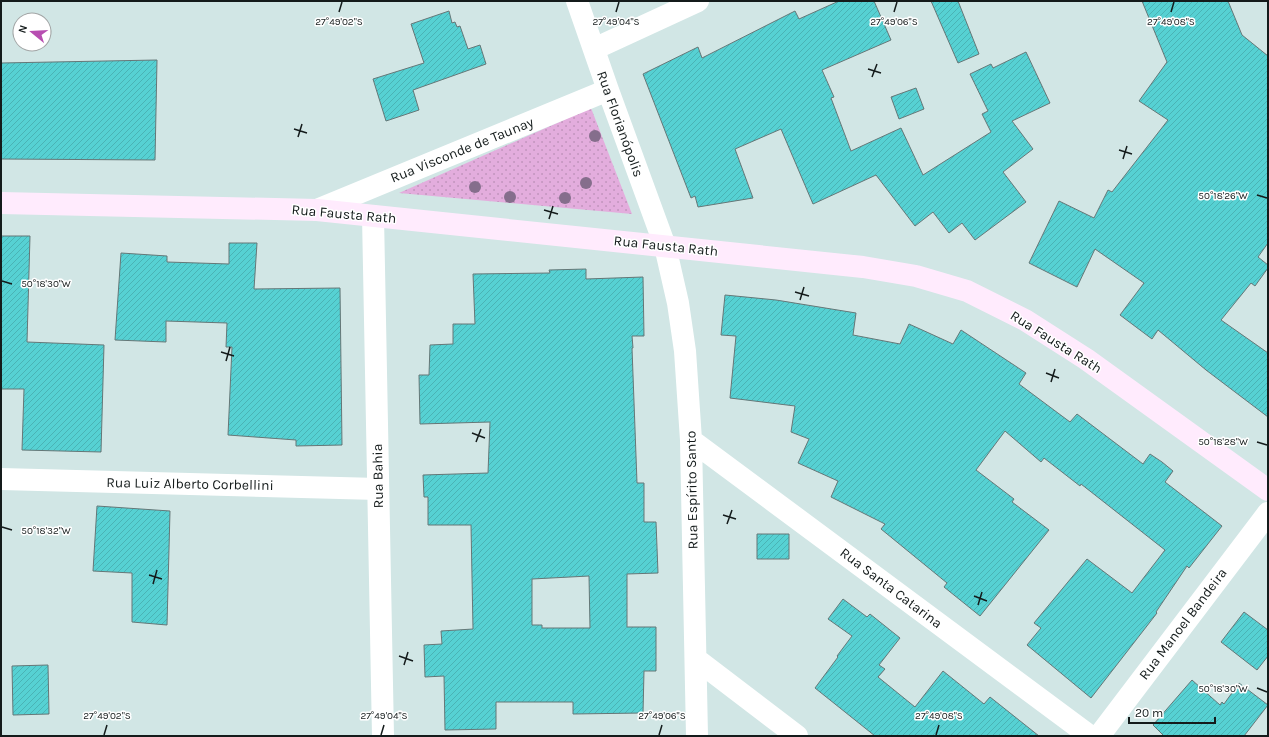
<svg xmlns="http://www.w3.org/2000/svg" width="1269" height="737" viewBox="0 0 1269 737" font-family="Karla,sans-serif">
	<defs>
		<pattern id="grass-dots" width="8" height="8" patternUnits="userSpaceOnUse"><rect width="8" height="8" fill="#e3addd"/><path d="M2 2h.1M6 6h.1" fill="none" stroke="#c294bd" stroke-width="1.8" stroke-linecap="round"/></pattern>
		<pattern id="building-hatch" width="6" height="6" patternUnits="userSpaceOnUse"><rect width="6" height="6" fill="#56d1d3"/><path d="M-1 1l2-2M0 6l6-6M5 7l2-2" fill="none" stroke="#4ab3b5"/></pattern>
	</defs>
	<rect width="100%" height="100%" fill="#d1e6e5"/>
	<path fill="url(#grass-dots)" d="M591,108L632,214L399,193Z"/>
	<path fill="url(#building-hatch)" stroke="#657777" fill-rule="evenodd" d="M839,1H874L891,40L822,70L834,97L831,98L851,151L901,128L923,175L991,132L982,114L988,111L970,74L991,64L993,68L1026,52L1050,103L1012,121L1033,149L1003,172L1026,202L975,240L962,223L949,233L933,212L915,226L876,175L813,204L781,129L735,149L753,198L698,207L695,196L691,198L643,74L698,47L702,58L795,11L799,19Z
		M931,1H958L979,54L958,63Z
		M1142,1H1228L1242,35L1268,56V243L1258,257L1268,265V268L1255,286L1251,283L1221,320L1268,353V417L1206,370L1158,330L1152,339L1120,315L1144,283L1095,249L1077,287L1029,263L1059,201L1094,218L1108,190L1112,192L1168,120L1139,101L1167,62Z
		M449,11L452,23L455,22L457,27L460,26L468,49L480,45L486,64L413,90L419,110L386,121L373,79L424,63L411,24Z
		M157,60L155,160L1,159V63Z
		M916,88L924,109L899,119L891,97Z
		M1,236H30L27,342L104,345L101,452L22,450L24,389H1Z
		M229,243H257L254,289L340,288L342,445L296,446V440L228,435L232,347H226L227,323L166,321V342L115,340L121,253L167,256V262L229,264Z
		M586,269V279L643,277L644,336H632L633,348H632L637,483H644V522H656L658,573L627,574V627H656V671H644L643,713L573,714V702H496V729L445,730L444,676L425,677L424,645L442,644L441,631L473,629L471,525H428V497H424L423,475L488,473L490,422L420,424L419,375H429L430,345L453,344V324H475L473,274L550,273L549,270ZM589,576L590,628H542V625H532V579Z
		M725,295L776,300L856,313L853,335L900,344L909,324L953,344L961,330L1026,373L1019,384L1070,422L1077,414L1143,464L1150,454L1162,462L1173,471L1165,482L1222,526L1189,568L1187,566L1156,612L1157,613L1091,698L1027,645L1041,628L1034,623L1087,559L1132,593L1165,550L1081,484L1080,486L1044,458L1041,462L1005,431L976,470L1014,499L1012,502L1049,530L980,616L944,587L947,583L881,529L885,524L831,497L838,481L798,463L809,439L791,432L795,406L730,398L736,336L721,335Z
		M97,506L170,511L167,625L132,622V573L93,571Z
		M757,534H789V559H757Z
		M843,599L867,617L870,614L900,638L879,665L885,669L878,677L915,707L943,671L984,704L990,697L1039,736H875L815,688L838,657L837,656L852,636L828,619Z
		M1244,612L1268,630V656L1257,670L1221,642Z
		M48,665L49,714L13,715L12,666Z
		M1192,680L1220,705L1222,702L1224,704L1239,683L1268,705L1244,736H1164L1153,725Z"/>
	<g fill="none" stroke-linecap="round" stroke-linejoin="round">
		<path stroke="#fff" stroke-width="22" d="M577,1L608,90L665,246L678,303L685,351L691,440L697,736
			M594,49L698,1
			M317,210L608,90
			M373,216L383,736
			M691,440L1090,736
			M1,479L378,489
			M696,659L797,736
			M1099,736L1268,513"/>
		<path stroke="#ffebfd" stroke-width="22" d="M1,203L317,210L863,267L916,276L967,291L1025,320L1086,359L1268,490"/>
	</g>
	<g fill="#856e8c">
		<circle cx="595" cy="136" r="6"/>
		<circle cx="586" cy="183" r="6"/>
		<circle cx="475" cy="187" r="6"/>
		<circle cx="510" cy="197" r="6"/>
		<circle cx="565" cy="198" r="6"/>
	</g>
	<path fill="none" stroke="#141b1b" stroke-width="1.5" d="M339,12L342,2M616,12L619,2M894,12L897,2M1171,12L1174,2M868,69L881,73M872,77L877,64M294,129L307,133M298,137L302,124M1119,150L1132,154M1123,159L1127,146M1257,195L1267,198M544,210L558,214M549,219L553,206M2,281L12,284M795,292L809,296M800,300L804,287M221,352L234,356M226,361L230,347M1046,373L1059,378M1051,382L1055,369M472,433L485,438M476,442L481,429M1257,442L1267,445M723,515L736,519M727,524L732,510M2,527L12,530M149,575L162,579M153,584L157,570M974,596L987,601M978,605L982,592M399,656L413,661M404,665L408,652M1257,688L1267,692M104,735L107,725M381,735L384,725M659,735L662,725M936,735L939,725"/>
	<g text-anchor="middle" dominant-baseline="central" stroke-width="3" stroke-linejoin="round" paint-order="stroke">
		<g font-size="14" fill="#141b1b" stroke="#fff">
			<text transform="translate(620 124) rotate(70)">Rua Florianópolis</text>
			<text transform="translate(462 150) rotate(-22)">Rua Visconde de Taunay</text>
			<text transform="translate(344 214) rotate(5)">Rua Fausta Rath</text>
			<text transform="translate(666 246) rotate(6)">Rua Fausta Rath</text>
			<text transform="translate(1056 342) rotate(32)">Rua Fausta Rath</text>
			<text transform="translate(378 476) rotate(-91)">Rua Bahia</text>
			<text transform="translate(190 484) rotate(1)">Rua Luiz Alberto Corbellini</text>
			<text transform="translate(692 490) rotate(-91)">Rua Espírito Santo</text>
			<text transform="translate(891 588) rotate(37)">Rua Santa Catarina</text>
			<text transform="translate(1183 624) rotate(-53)">Rua Manoel Bandeira</text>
		</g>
	</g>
	<g font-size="10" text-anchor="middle" fill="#141b1b" stroke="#fff" stroke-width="3" stroke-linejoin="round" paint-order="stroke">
		<text x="339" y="25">27°49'02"S</text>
		<text x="616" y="25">27°49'04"S</text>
		<text x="894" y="25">27°49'06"S</text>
		<text x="1171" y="25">27°49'08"S</text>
		<text x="1223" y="199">50°18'26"W</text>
		<text x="46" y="287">50°18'30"W</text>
		<text x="1223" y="445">50°18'28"W</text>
		<text x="46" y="534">50°18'32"W</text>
		<text x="1223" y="692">50°18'30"W</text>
		<text x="107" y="719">27°49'02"S</text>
		<text x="384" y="719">27°49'04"S</text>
		<text x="662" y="719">27°49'06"S</text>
		<text x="939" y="719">27°49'08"S</text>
	</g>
	<rect width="1269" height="737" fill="none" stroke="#141b1b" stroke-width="4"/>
	<g transform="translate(32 32) rotate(288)"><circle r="19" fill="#ffffff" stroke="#a1a4a4"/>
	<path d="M0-3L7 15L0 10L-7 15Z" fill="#b74eb1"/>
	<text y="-6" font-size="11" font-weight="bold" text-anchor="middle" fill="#141b1b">N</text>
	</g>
	<path d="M1129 717v6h86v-6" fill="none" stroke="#141b1b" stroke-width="2"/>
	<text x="1135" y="717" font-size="12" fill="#141b1b" stroke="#ffffff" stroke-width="3" paint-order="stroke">20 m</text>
</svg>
